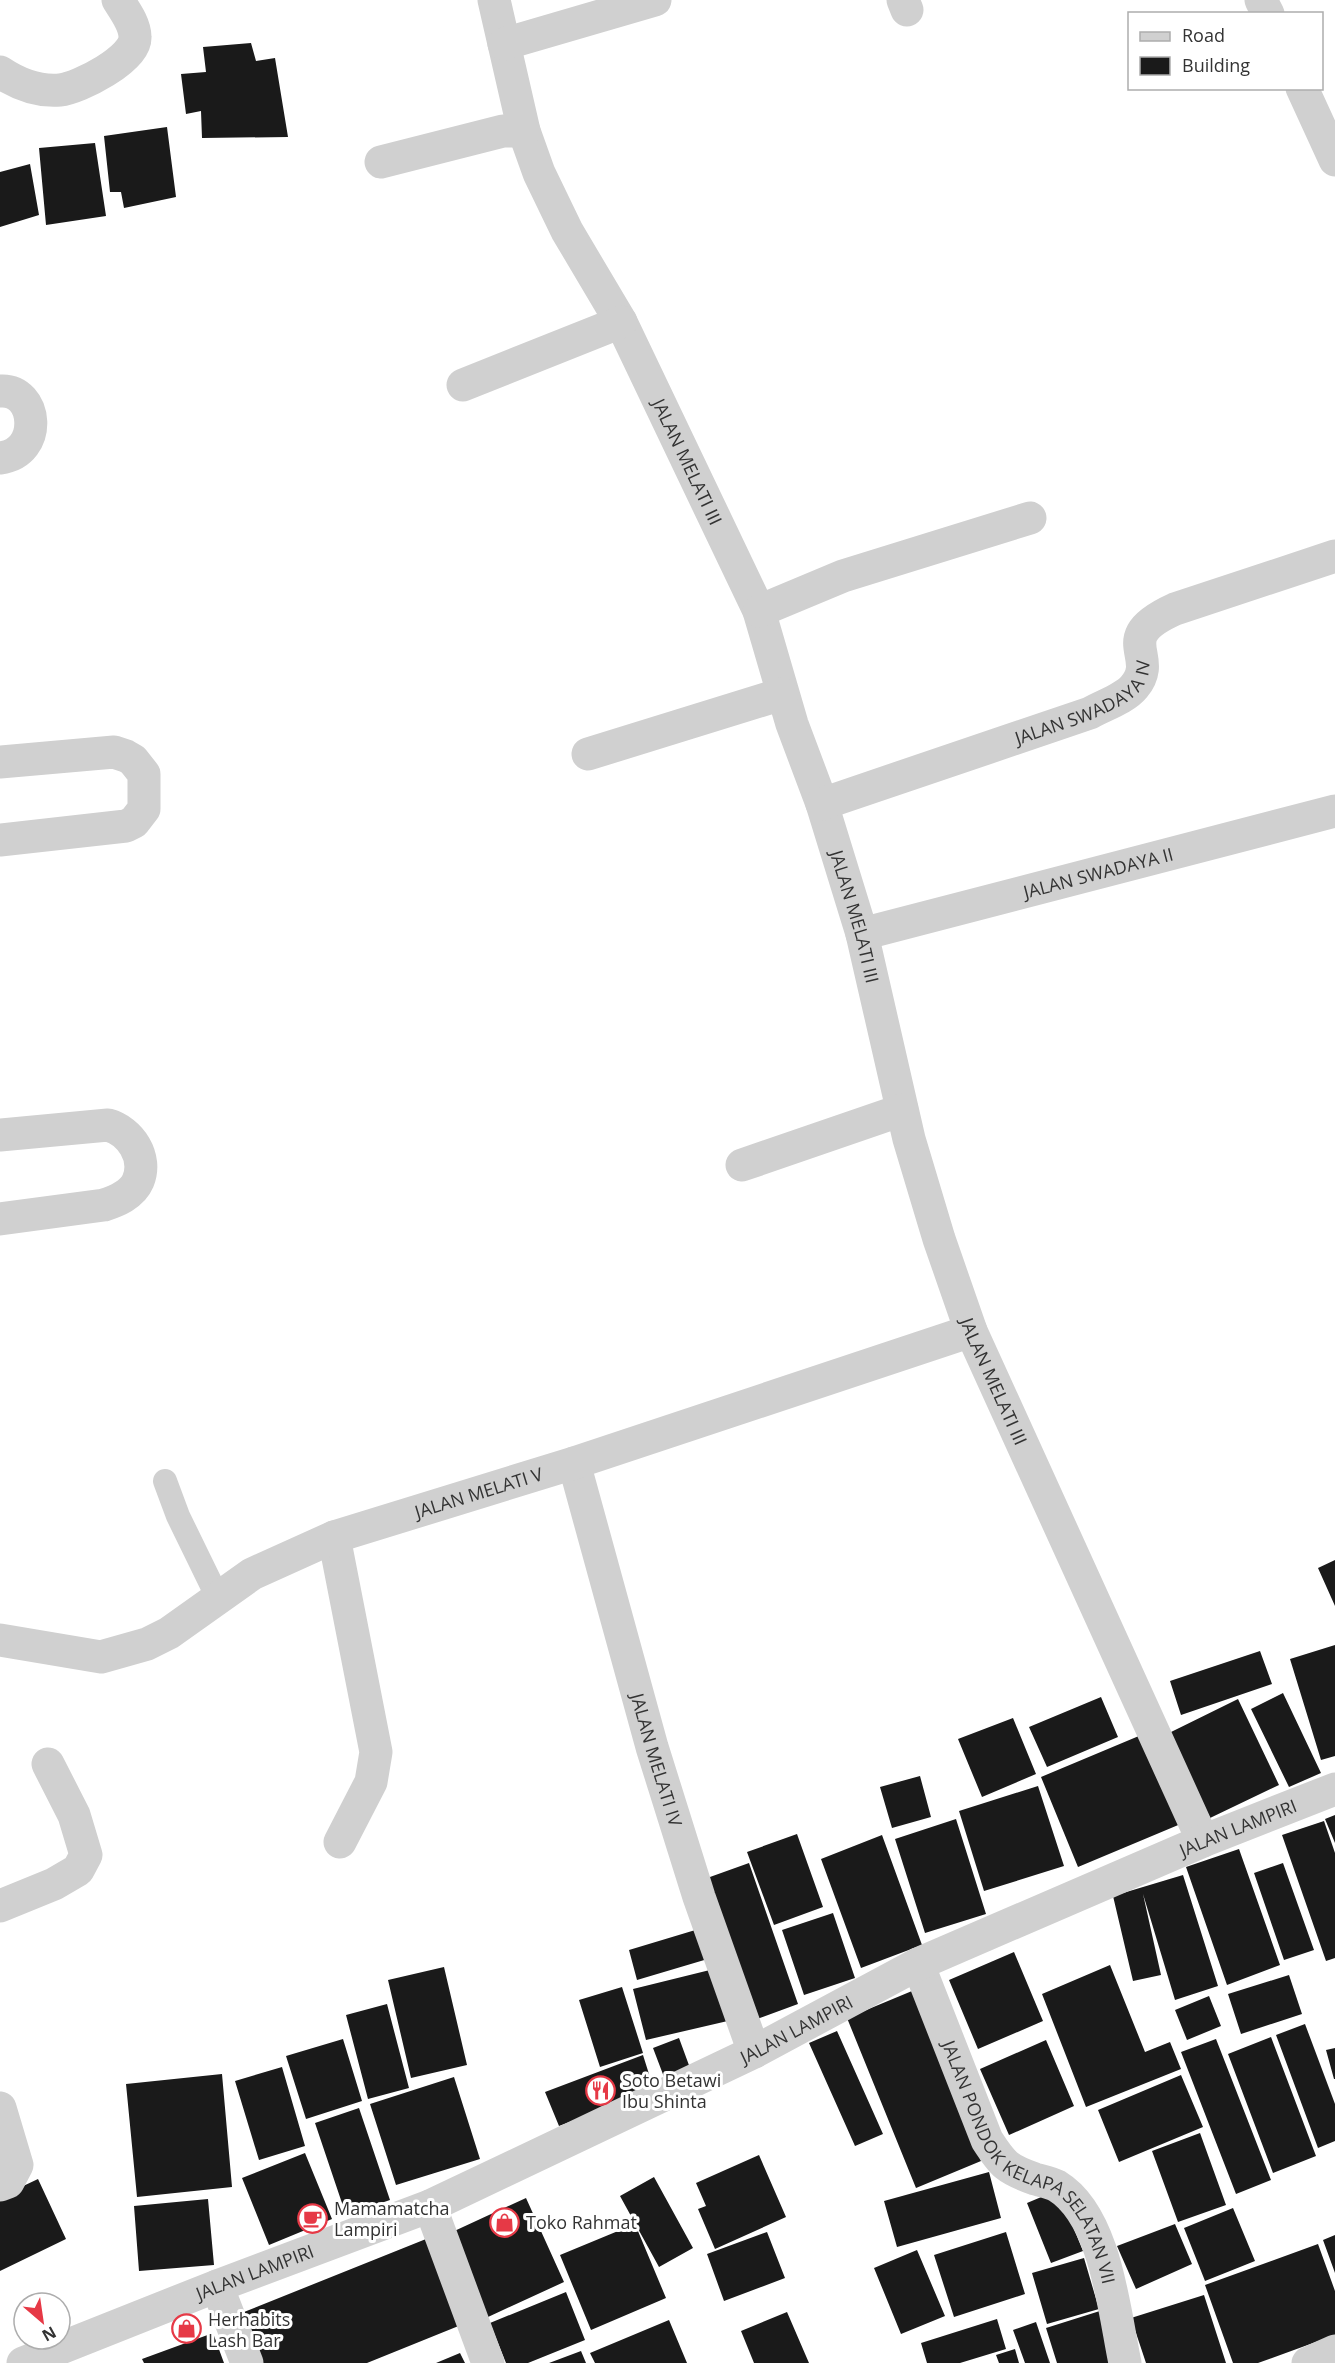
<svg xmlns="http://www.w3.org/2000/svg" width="1335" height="2363" viewBox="0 0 1335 2363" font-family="'Open Sans',sans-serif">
	<rect width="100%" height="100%" fill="#fff"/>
	<path fill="#1a1a1a" d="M251,43L256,61L275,58L288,137L202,138L201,111L186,114L181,74L206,72L203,47Z
		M167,127L176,197L124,208L121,192H110L104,136Z
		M95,143L106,216L46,225L39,148Z
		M30,164L39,215L0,227V172Z
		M1335,1560V1606L1318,1568Z
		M1335,1645V1756L1321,1760L1290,1659Z
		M1260,1651L1272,1684L1181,1715L1170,1681Z
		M1283,1693L1321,1773L1289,1787L1251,1709Z
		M1101,1697L1118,1737L1047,1767L1029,1727Z
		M1238,1699L1279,1785L1210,1818L1169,1733Z
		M1013,1718L1036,1774L982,1797L958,1739Z
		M1146,1733L1183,1823L1078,1867L1041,1777Z
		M920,1776L931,1817L892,1828L880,1787Z
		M1038,1786L1064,1866L984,1891L959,1811Z
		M1335,1815V1843L1325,1819Z
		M956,1819L986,1914L925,1933L895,1839Z
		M1324,1821L1335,1853V1958L1326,1961L1282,1835Z
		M797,1834L823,1907L774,1925L747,1852Z
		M882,1835L922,1945L861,1968L821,1859Z
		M1239,1849L1280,1965L1227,1985L1186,1867Z
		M749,1863L798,2004L746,2023L696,1882Z
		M1283,1863L1314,1950L1284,1960L1254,1873Z
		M1183,1875L1218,1986L1175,2000L1143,1894L1161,1975L1133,1981L1113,1896Z
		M833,1913L855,1978L804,1995L782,1930Z
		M702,1928L711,1958L637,1980L629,1950Z
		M1014,1952L1043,2021L978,2049L949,1980Z
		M1110,1965L1145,2052L1170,2042L1181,2069L1086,2107L1042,1994Z
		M444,1967L467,2065L411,2078L388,1980Z
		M718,1968L732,2020L646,2040L633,1989Z
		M1289,1975L1302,2014L1241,2034L1228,1994Z
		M622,1987L643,2053L600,2067L579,2000Z
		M912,1991L981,2161L916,2188L847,2018Z
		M1209,1996L1221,2026L1187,2040L1175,2010Z
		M387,2004L409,2088L368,2099L346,2015Z
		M1305,2024L1335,2104V2141L1318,2148L1276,2035Z
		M837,2031L883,2134L855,2146L809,2043Z
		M1271,2037L1316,2156L1273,2173L1228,2054Z
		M679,2038L690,2068L664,2077L653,2048Z
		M343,2039L362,2101L306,2119L286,2056Z
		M1216,2039L1271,2180L1236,2194L1181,2052Z
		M1046,2040L1074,2106L1009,2135L980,2069Z
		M1335,2048V2079H1334L1326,2050Z
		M643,2055L654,2090L559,2126L545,2092Z
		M282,2067L305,2146L259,2160L235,2081Z
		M222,2074L232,2187L137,2197L126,2084Z
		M1181,2075L1203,2127L1119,2162L1098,2110Z
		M454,2077L480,2159L396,2185L370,2104Z
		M359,2108L390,2200L346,2215L315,2123Z
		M1200,2133L1226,2205L1178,2222L1152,2151Z
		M305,2153L332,2219L269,2245L242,2178Z
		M759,2155L786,2217L715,2249L698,2209L706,2206L696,2183Z
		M989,2172L1001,2218L897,2247L884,2201Z
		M654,2177L693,2248L659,2267L620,2196Z
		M38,2179L66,2239L0,2271V2197Z
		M1058,2190L1083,2251L1051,2263L1027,2203Z
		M526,2198L564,2282L488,2317L450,2233Z
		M208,2199L214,2265L139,2271L134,2206Z
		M1233,2208L1255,2261L1205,2281L1184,2228Z
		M635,2224L666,2298L591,2330L560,2255Z
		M1175,2224L1192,2264L1136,2289L1117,2246Z
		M767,2232L785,2278L724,2301L707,2254Z
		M1006,2232L1025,2294L954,2317L934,2255Z
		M1335,2235V2273L1323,2240Z
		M426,2239L461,2325L367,2363H258L239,2314Z
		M1318,2244L1335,2291V2335L1258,2363H1233L1205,2285Z
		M917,2250L945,2316L901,2334L874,2268Z
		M1084,2258L1099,2309L1047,2324L1032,2273Z
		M566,2292L585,2340L528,2363H506L490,2323Z
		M1204,2295L1226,2363H1146L1131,2318Z
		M1103,2310L1119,2363H1057L1046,2328Z
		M787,2312L809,2363H754L741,2331Z
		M997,2319L1006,2349L960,2363H927L921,2343Z
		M669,2320L687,2363H595L590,2353Z
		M1036,2322L1050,2363H1025L1013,2330Z
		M213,2333L224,2363H144L142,2359Z
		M1015,2349L1019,2363H999L996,2355Z
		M581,2351L586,2363H549Z
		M460,2353L465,2363H436Z"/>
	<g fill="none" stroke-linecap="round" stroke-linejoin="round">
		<path stroke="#d0d0d0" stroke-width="24" d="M165,1481L178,1516L218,1598"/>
		<g stroke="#d0d0d0" stroke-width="33">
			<path id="s1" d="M494,0L524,131L539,173L567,231L621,322L759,611L792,724L822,804L862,934L909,1139L939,1239L971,1331L1203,1841"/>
			<path d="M903,0L907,10"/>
			<path d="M1261,0L1268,14"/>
			<path d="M504,44L655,0"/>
			<path d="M0,72C18,84 37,92 60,90C79,88 136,59 135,37C135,24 125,11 118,0"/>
			<path d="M1302,88L1335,160"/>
			<path d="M381,162L503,131H524"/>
			<path d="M463,385L621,322"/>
			<path d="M0,391C38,388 44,453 0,458"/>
			<path d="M759,611L843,576L1030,518"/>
			<path d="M588,754L782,694"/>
			<path d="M0,762L114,752L126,756L133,760L144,774V809L134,822L126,826L0,840"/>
			<path id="s2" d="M822,804L1090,713C1104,705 1124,699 1134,687C1161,655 1109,639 1175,609L1335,556"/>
			<path id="s3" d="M862,934L1335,811"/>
			<path d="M0,1135L108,1125C130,1131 148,1157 138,1181C132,1195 116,1201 104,1205L0,1219"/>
			<path d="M742,1165L902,1110"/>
			<path id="s4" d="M574,1463L652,1747L699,1897L754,2052"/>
			<path d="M334,1537L376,1752L371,1782L340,1842"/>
			<path id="s5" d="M0,1640L101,1657L147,1644L169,1633L252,1574L334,1537L574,1463L971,1331"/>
			<path d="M0,1906L54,1884L78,1870L86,1855L74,1815L48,1764"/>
			<path id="s6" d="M918,1964L987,2140C1003,2165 1007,2169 1035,2179C1042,2181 1051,2183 1057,2186C1106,2216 1114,2311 1125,2363"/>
			<path d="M0,2108L17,2165L8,2182L0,2185"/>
			<path d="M430,2206L488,2363"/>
			<path d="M217,2286L247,2363"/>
			<path id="s7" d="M23,2363L217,2286L430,2206L754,2052L918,1964L1203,1841L1335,1789"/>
			<path d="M1308,2363L1335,2351"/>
		</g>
	</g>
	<defs>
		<symbol id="restaurant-ring" viewBox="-11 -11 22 22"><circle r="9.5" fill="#fff" stroke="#e63946" stroke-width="1.5"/><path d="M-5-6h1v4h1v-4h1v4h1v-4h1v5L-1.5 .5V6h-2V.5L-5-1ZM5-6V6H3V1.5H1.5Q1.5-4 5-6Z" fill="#e63946"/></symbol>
		<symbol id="cafe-ring" viewBox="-11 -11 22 22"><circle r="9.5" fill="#fff" stroke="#e63946" stroke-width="1.5"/><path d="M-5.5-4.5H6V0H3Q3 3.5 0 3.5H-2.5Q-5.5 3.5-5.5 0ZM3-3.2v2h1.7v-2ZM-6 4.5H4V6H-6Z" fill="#e63946"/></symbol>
		<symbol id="shop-ring" viewBox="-11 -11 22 22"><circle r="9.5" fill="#fff" stroke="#e63946" stroke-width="1.5"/><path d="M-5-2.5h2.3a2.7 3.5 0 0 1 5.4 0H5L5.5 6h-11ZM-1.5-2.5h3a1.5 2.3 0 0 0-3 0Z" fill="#e63946"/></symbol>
	</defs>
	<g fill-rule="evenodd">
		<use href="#restaurant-ring" x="584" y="2074" width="33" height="33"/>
		<use href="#cafe-ring" x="296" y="2202" width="33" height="33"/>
		<use href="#shop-ring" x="488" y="2206" width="33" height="33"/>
		<use href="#shop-ring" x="170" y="2312" width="33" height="33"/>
	</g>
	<g text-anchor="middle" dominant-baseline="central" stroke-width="6" stroke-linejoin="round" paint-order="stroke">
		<g font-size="18" fill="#333" stroke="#fff">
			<text stroke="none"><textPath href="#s1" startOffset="504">JALAN MELATI III</textPath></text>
			<text stroke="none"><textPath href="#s2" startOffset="284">JALAN SWADAYA IV</textPath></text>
			<text stroke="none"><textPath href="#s3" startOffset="244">JALAN SWADAYA II</textPath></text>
			<text stroke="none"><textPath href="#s1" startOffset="990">JALAN MELATI III</textPath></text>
			<text stroke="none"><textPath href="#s1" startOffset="1476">JALAN MELATI III</textPath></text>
			<text stroke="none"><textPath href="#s5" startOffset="518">JALAN MELATI V</textPath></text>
			<text stroke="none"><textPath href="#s4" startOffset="308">JALAN MELATI IV</textPath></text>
			<text stroke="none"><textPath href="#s7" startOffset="1329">JALAN LAMPIRI</textPath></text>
			<text stroke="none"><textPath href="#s7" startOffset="843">JALAN LAMPIRI</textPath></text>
			<text stroke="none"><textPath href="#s6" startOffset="236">JALAN PONDOK KELAPA SELATAN VII</textPath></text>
			<text stroke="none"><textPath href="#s7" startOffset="249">JALAN LAMPIRI</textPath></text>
		</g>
		<g font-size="18" fill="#333" stroke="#fff" text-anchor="start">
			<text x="622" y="2080">Soto Betawi<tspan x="622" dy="21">Ibu Shinta</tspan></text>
			<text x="334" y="2208">Mamamatcha<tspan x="334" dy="21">Lampiri</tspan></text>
			<text x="526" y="2222">Toko Rahmat</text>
			<text x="208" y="2319">Herhabits<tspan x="208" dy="21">Lash Bar</tspan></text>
		</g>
	</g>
	<rect x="1128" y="12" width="195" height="78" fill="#ffffff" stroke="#adadad" stroke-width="1.5"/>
	<rect x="1140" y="32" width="30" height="9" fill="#d0d0d0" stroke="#adadad" stroke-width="1.5"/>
	<text x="1182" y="42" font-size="18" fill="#333333">Road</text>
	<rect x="1140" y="57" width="30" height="18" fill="#1a1a1a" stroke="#adadad" stroke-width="1.5"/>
	<text x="1182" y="72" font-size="18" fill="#333333">Building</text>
	<g transform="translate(42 2321) rotate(151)"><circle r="28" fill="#ffffff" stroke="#adadad" stroke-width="1.5"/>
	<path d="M0-4.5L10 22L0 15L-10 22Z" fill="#e63946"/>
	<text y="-9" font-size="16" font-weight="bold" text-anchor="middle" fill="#333333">N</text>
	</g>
</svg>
